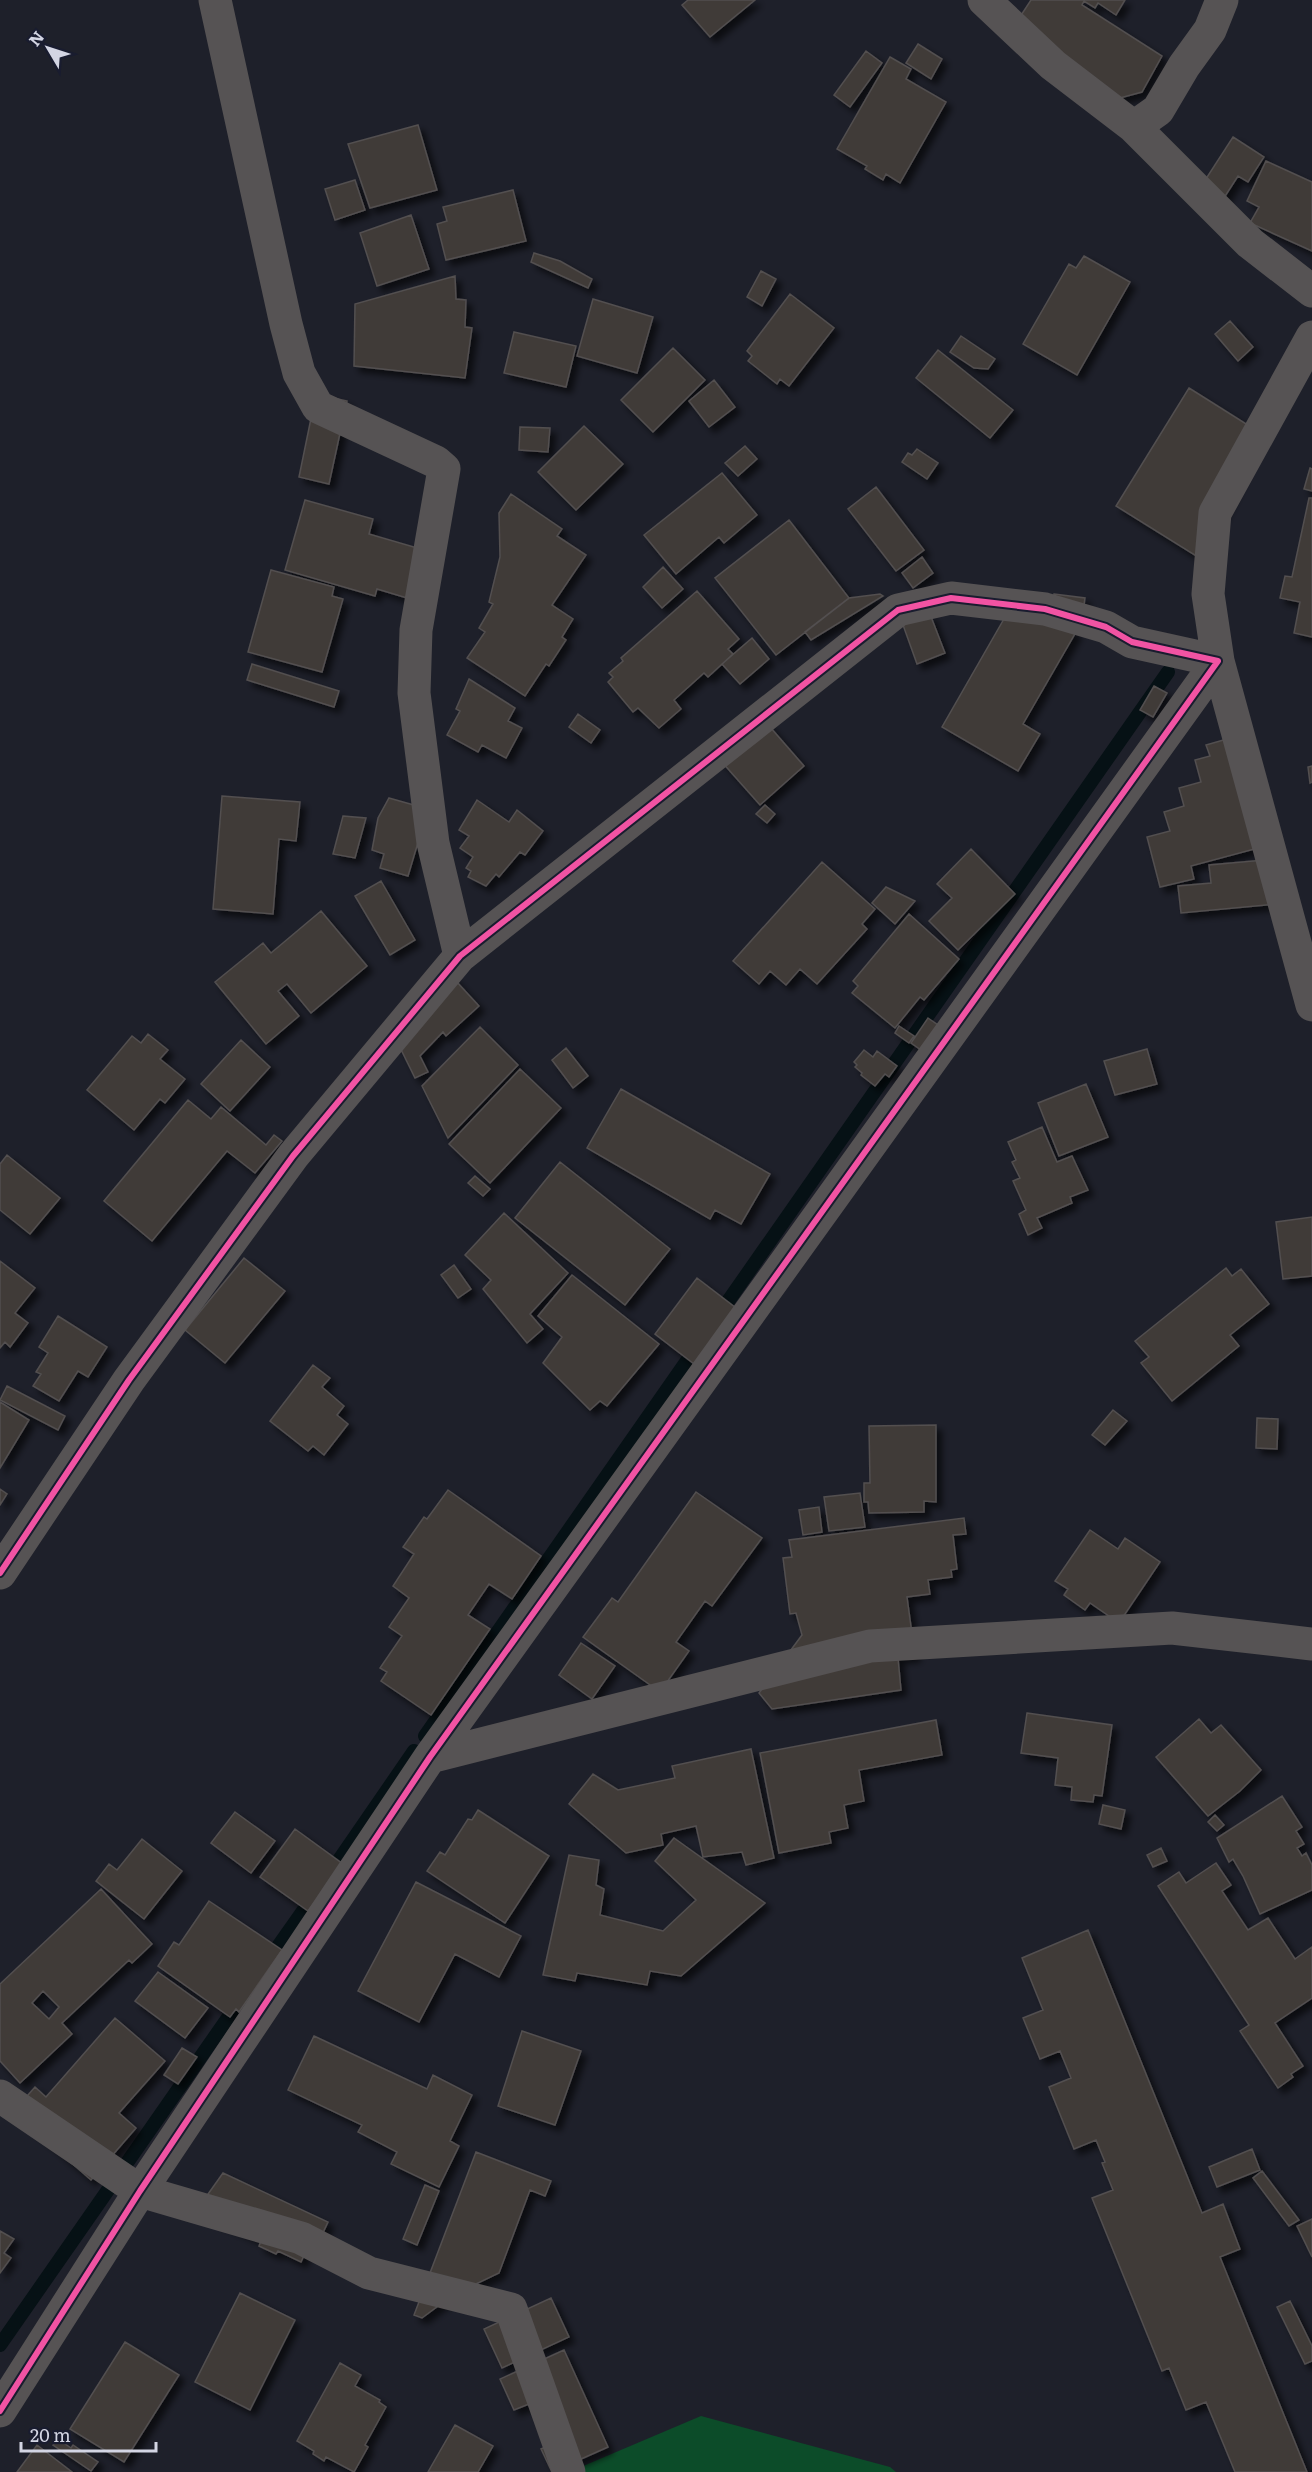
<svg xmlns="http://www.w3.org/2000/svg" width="1312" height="2472" viewBox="0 0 1312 2472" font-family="Literata,serif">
	<defs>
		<filter id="shadow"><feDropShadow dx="5.5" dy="5.5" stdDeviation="3" flood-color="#0009"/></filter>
	</defs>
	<rect width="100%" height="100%" fill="#1e202a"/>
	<path fill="#0c4c29" d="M701,2416L890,2467L896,2472H569Z"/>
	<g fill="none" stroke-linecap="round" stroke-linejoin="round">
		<path stroke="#061115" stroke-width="14" d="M717,1317L1168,672
			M425,1736L698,1345
			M328,1876L414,1751
			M267,1962L315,1894
			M0,2345L239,2002"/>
	</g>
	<path fill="#413b38" stroke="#524f50" stroke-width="1.5" fill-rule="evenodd" filter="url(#shadow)" d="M688,0H755L710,37L682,5Z
		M1031,0H1125L1116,15L1098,3L1095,8L1084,1L1082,5L1162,56L1142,92L1109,101L1008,35Z
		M918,44L942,59L931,79L906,63Z
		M866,51L882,63L850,107L834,95Z
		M890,57L911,69L906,79L946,102L900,183L886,174L883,180L865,169L867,166L837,149Z
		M418,125L437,190L370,208L348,144Z
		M1233,137L1264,157L1248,182L1238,176L1222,201L1200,188Z
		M1266,161L1312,182V251L1250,223L1259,207L1247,201Z
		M355,180L365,210L335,220L325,189Z
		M513,190L526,241L446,260L437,224L447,221L443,207Z
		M411,215L429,269L377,286L360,233Z
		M534,253L560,261L592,279L588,288L531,262Z
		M1084,256L1130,282L1077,375L1023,344L1069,264L1076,268Z
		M761,271L776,279L762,306L747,297Z
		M455,276L456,299L466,300L465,327L472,328L465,378L354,366L355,304Z
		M790,294L834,328L789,386L780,379L777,384L748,361L752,356L747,351Z
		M593,299L653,317L637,373L577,356Z
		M1230,321L1253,347L1238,361L1215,334Z
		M514,332L576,346L566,387L504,373Z
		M961,336L995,359L988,369L974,368L950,352Z
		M673,348L705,380L653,432L621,400Z
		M938,350L1013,410L990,438L916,378Z
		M714,380L735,407L709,427L689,401Z
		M1189,388L1259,432L1201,559L1116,506Z
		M316,394L347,401L329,484L299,477Z
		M584,426L623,464L576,510L538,472Z
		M520,427L550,428L548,452L519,450Z
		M745,446L757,459L738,476L725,463Z
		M917,449L938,463L927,479L902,462L908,453L912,455Z
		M1310,468L1312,469V491L1304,489Z
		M722,473L757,515L724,543L719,537L676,574L644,535Z
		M876,487L924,550L896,571L848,509Z
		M511,494L562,529L557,536L586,555L552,605L573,619L562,637L566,640L549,666L546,664L525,696L467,658L485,632L479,628L493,604L489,602L500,557L499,513Z
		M1309,498H1312V637L1294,633L1300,602L1280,598L1285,576L1292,577Z
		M305,500L373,519L369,534L431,552L417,601L377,589L375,596L285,570Z
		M789,520L849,598L776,655L715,578Z
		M922,557L933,573L913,588L902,573Z
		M663,567L683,589L662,608L643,587Z
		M271,570L334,587L332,596L343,599L322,672L248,652Z
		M697,591L739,639L728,649L733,654L708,677L704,673L674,700L681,709L659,728L638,708L633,712L608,682L613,677L609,673L623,661L621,658Z
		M880,594L883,596L811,640L805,632L849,598Z
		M1054,594L1085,598L1083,612L1052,608Z
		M1016,598L1076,632L1023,724L1040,734L1018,771L942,727Z
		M930,614L945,653L917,664L903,625Z
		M752,638L769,659L740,684L722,664Z
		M252,664L339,691L334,707L247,680Z
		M469,679L515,708L508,721L522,728L506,758L482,745L478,752L447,735L460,711L456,709Z
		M1154,686L1167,693L1153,717L1140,710Z
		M757,712L804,766L760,805L713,752Z
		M578,714L600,730L591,743L569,727Z
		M1241,735L1262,847L1191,866L1194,879L1160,887L1147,837L1170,831L1164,812L1184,806L1179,788L1201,782L1195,760L1210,756L1206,745Z
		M1312,766V782L1310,783L1308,767Z
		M222,796L300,802L296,841L279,839L273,914L213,909Z
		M389,798L428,809L408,876L380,868L384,854L372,850L378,818Z
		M477,800L509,822L517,810L543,831L525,855L520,852L499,877L496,874L486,886L468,877L471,871L466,868L473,857L460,848L469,836L459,830Z
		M765,805L775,814L767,823L756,814Z
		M343,816L366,818L355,858L333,854Z
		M971,849L1015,894L958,950L929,921L952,898L937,884Z
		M1264,860L1277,904L1181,913L1178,886L1211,883L1209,865Z
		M822,862L875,909L862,924L867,929L817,984L800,969L786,985L770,971L759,984L733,961Z
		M381,881L415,940L390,955L355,896Z
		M886,887L915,901L895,924L872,903Z
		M321,911L367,966L311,1013L287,984L278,991L299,1016L266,1044L215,982L263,943L271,953Z
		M909,914L959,959L924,1000L920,997L895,1028L852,993L858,986L853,981Z
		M444,968L479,1006L446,1036L443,1032L420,1056L428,1072L415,1078L387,1021Z
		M928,1018L938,1025L921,1050L911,1043Z
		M899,1026L914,1036L909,1043L895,1033Z
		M480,1027L518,1065L448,1138L422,1086Z
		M148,1034L168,1050L160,1059L185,1079L165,1103L160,1099L134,1130L87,1090L132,1036L141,1043Z
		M241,1040L270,1067L230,1111L201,1084Z
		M566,1048L588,1076L573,1088L552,1060Z
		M1147,1049L1157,1084L1115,1095L1104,1061Z
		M864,1050L873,1057L877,1051L897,1066L889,1077L885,1074L875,1086L861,1075L862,1073L855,1067L857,1065L854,1062Z
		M520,1069L561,1108L490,1183L449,1144Z
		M1086,1084L1108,1137L1059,1156L1038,1103Z
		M621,1089L770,1174L741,1224L715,1210L710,1219L587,1148Z
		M188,1100L211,1119L221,1107L266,1145L274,1135L282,1141L255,1173L227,1151L152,1241L104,1201Z
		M1042,1127L1057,1162L1072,1156L1088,1190L1070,1197L1072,1203L1037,1218L1042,1228L1028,1235L1019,1214L1026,1210L1013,1181L1020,1178L1012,1162L1016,1160L1008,1142Z
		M7,1155L60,1198L30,1234L0,1210V1164Z
		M560,1162L670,1249L625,1305L515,1218Z
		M475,1176L490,1189L483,1196L468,1183Z
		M504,1213L568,1273L530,1314L543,1329L527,1343L483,1289L491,1280L465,1255Z
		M1312,1217V1276L1283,1279L1276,1222Z
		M244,1258L285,1291L225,1363L185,1330Z
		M0,1261L35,1288L15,1313L28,1323L10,1347L5,1342L0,1348Z
		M454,1265L471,1289L458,1298L441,1275Z
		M1226,1268L1232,1276L1241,1269L1269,1304L1230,1335L1239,1346L1172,1401L1141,1363L1149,1357L1135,1341Z
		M572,1275L659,1344L607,1406L600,1401L590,1410L543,1363L562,1337L538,1316Z
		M697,1278L736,1308L694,1364L655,1334Z
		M58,1316L107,1347L88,1377L78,1371L59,1401L33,1386L41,1374L36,1372L48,1353L39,1347Z
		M313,1365L330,1378L322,1387L344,1406L337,1415L348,1424L324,1455L313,1446L308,1451L270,1421Z
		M7,1386L65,1416L58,1430L0,1400Z
		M0,1402L29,1420L0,1468Z
		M1113,1410L1127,1421L1105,1445L1092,1435Z
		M1257,1418L1278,1419L1277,1449L1256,1448Z
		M936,1425V1502L924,1501V1512L869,1513L868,1502H864V1483H870L869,1426Z
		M0,1489L7,1494L0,1505Z
		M448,1490L541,1556L512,1599L489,1584L468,1615L490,1629L431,1715L381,1681L387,1672L380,1668L402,1636L389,1627L409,1598L393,1586L414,1554L403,1547L424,1517L427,1519Z
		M696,1492L762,1538L712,1606L705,1601L676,1642L689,1651L660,1692L583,1637L612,1598L618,1602Z
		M860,1493L865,1527L829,1531L824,1497Z
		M819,1507L822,1532L803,1535L799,1510Z
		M964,1518L966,1534L953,1535L957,1569L951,1570L952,1577L928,1580L930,1594L907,1597L915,1656L898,1658L901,1690L772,1709L759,1693L802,1635L796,1613L790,1614L783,1558L792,1557L789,1540Z
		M1090,1530L1118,1549L1125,1538L1160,1562L1119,1623L1090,1603L1085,1610L1064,1595L1068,1589L1055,1581Z
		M581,1643L615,1666L592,1699L559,1675Z
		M1027,1713L1112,1725L1102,1796L1094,1795L1093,1802L1071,1800L1072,1787L1055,1785L1058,1758L1021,1753Z
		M1199,1719L1211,1733L1221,1725L1261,1770L1240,1791L1208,1816L1156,1757Z
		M936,1720L942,1755L859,1770L864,1801L844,1805L848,1828L829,1832L831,1843L779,1853L760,1753Z
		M751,1749L774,1858L746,1865L742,1852L703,1857L696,1826L661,1834L663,1845L626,1853L569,1804L593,1774L618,1790L675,1778L672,1766Z
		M1282,1796L1302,1827L1296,1831L1304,1844L1297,1848L1302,1856L1306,1853L1312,1865V1890L1260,1914L1243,1876L1233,1859L1229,1862L1217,1838Z
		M1103,1805L1125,1810L1121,1829L1099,1824Z
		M478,1810L549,1856L505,1923L427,1871L440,1852L445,1855L468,1819L472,1820Z
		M235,1812L275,1841L251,1873L211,1843Z
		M1215,1815L1224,1825L1217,1831L1208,1822Z
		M295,1829L343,1864L308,1911L260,1877Z
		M674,1838L765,1903L681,1976L650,1971L647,1985L577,1973L575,1981L543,1975L569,1855L599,1860L596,1885L604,1889L600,1915L663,1931L696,1900L655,1861Z
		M142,1839L182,1871L144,1919L96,1881L109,1864L117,1870Z
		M1161,1848L1167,1861L1153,1867L1147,1855Z
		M1216,1863L1231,1885L1222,1891L1248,1930L1268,1918L1295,1959L1312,1947V1998L1275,2023L1303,2066L1291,2074L1293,2077L1278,2088L1240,2031L1249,2025L1158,1886L1179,1872L1186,1883Z
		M416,1882L521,1936L499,1977L455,1954L419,2022L358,1991Z
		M101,1889L152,1944L132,1963L129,1960L62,2023L72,2034L20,2083L0,2061V1984ZM43,1991L59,2007L49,2019L32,2003Z
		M209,1901L282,1950L239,2012L236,2009L230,2017L158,1966L174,1942L179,1945Z
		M1088,1930L1202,2213L1223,2204L1240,2249L1220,2257L1307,2472H1235L1206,2402L1186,2410L1169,2368L1162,2371L1092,2198L1113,2190L1102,2163L1105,2162L1096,2140L1074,2149L1049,2087L1071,2078L1060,2051L1040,2059L1023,2018L1043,2010L1022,1958Z
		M158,1972L208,2008L185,2038L135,2001Z
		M115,2018L165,2061L119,2113L136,2128L91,2180L13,2112L35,2087L46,2097Z
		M522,2031L581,2051L555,2125L498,2106Z
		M314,2036L427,2089L433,2075L472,2095L450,2141L459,2146L439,2187L391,2164L397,2152L358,2132L362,2125L288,2090Z
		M182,2048L197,2057L178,2084L164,2075Z
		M1252,2149L1260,2170L1217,2187L1209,2167Z
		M476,2152L551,2181L545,2196L530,2190L499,2273L453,2295L422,2318L414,2315Z
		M1262,2171L1299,2220L1289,2226L1253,2178Z
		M223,2173L328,2222L320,2239L313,2236L301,2262L278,2251L276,2254L259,2246L261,2241L196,2211Z
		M425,2185L439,2191L417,2245L403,2239Z
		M1312,2219V2257L1297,2226Z
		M0,2231L14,2239L4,2253L11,2258L0,2273Z
		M240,2293L295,2320L250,2410L195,2382Z
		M551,2298L569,2337L502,2368L484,2329Z
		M1290,2301L1312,2346V2361L1305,2364L1277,2307Z
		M125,2342L179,2375L124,2462L70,2429Z
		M564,2350L608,2447L552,2472L541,2449L548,2446L529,2404L514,2410L500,2379Z
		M340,2363L361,2375L355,2386L380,2400L379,2402L386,2407L365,2445L368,2447L354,2472L326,2457L324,2461L313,2454L314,2451L297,2441Z
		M455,2425L493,2446L478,2472H428Z
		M58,2439L71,2448L73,2445L98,2462L91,2471L53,2445Z
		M37,2445L72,2472H17Z"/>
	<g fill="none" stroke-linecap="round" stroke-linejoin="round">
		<path stroke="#565354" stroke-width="33" d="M215,0L286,324L299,373L318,407L436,462L444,469L416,630L414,693L433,843L460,956
			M984,0L1053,65L1134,127L1250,243L1312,291
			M1134,127L1158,110L1184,66L1210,30L1222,0
			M1312,337L1215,513L1208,594L1218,661L1312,1005
			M0,1573L129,1380L293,1156L460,956L898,610L951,598L1045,609L1106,627L1132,642L1218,661L430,1757L140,2191L0,2411
			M430,1757L870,1646L1172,1628L1312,1644
			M0,2096L140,2191L301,2238L369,2273L511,2309L569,2472"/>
		<defs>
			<path id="cycleway" d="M0,1573L129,1380L293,1156L460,956L898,610L951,598L1045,609L1106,627L1132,642L1218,661L430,1757L140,2191L0,2411"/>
		</defs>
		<use href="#cycleway" stroke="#191c2f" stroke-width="10"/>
		<use href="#cycleway" stroke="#f153a3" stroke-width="6"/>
	</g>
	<g transform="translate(48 48) rotate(309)" stroke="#191c2f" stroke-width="4.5" paint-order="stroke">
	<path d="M0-4.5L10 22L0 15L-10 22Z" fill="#d3d5e3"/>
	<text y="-9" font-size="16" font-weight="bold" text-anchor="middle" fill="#d3d5e3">N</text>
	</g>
	<path d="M21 2442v9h135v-9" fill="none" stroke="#d3d5e3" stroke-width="3"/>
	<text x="30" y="2442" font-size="18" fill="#d3d5e3" stroke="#191c2f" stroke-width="4.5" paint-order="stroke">20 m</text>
</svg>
